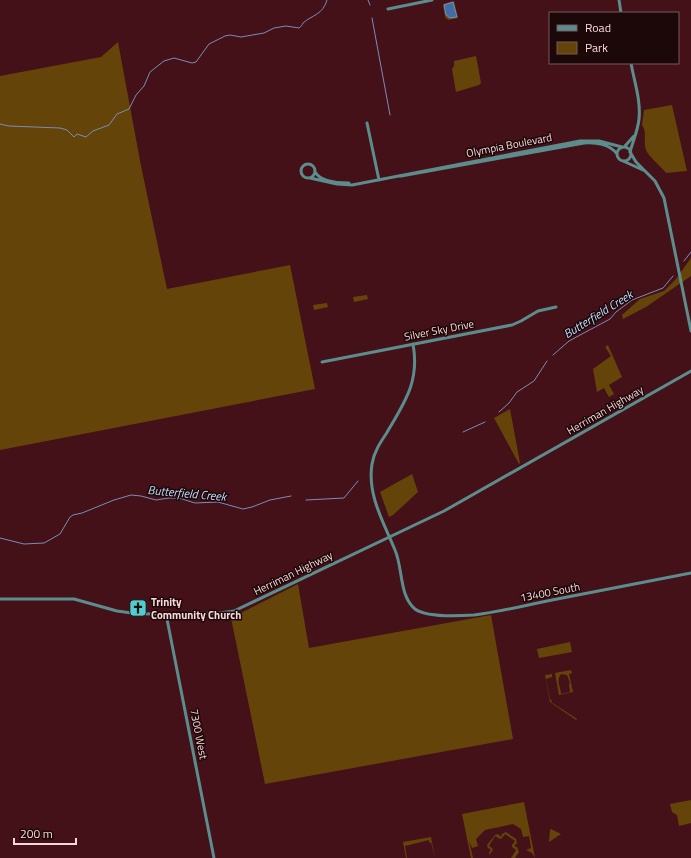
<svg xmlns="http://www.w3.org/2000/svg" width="691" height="858" viewBox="0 0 691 858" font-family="'Titillium Web',sans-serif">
	<rect width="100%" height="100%" fill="#441119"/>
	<path fill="#654409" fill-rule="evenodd" d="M454,1L458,18L448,20L445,17L443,4Z
		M118,42L141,166L167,289L290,265L315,389L0,450V76L101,57Z
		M476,56L481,83L479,85L456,92L452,69L454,66V61Z
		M672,105L687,171L666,173C661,167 651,158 647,152C642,143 648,133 642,125L644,110Z
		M691,258V276L646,307L623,319L622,315L640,299L664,291L676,279Z
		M367,295L368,299L354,302L353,297Z
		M327,303L328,307L314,310L313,305Z
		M608,345L622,377L609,385L614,394L609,397L604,388L597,392L593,369L611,356L605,347Z
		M510,409L520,463L519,464L494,418Z
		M412,474L418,492L393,515L389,517L380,492Z
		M298,584L309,648L491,615L513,739L265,784L231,618Z
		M570,642L572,652L539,658L537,649Z
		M571,670L572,673L569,674L573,692L559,695L555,673ZM561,674L567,675L570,683L569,684L570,692L561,694C560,685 556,680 561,674Z
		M552,674V677L546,679L550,699L552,701L551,702L577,719L576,720L550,702L545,675Z
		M691,800V823L679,826L677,815L672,812L670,804Z
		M524,802L535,858L532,853L526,850L531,848L529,836L523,837L521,829L513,824L485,830L476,839L478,846L472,848L469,841L473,858H471L462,814Z
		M551,829L561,834L549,842L550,830Z
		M506,832L516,839L517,843L514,846L517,847L519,852L515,858H511L516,850L512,847V845L515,841L505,834L502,838L500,839L495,836L489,846L492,848L493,850L489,855V852L491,850L488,848L487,845L495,835L498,834L501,837L502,834Z
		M431,837L435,858L431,842L429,843V840L405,846L407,858H406L403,842Z"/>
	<path fill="#416da5" stroke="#798db5" d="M453,2L457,17L450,18L446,15L444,5Z"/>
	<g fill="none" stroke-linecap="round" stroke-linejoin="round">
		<path stroke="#798db5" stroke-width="1" d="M368,0L370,5
			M372,18L390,115
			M0,124L9,126L60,128L67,130L74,137L77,134L86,137L93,131L109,125L117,114L129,109L136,95L144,86L150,72L164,61L174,58L192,63L196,62L209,44L225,36L230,35L241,37L264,33L274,28L286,26L299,28C301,27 302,25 303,23C312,15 323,15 327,0
			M684,261L691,252
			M553,355L569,341L610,319L616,312L632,300L663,288L673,276
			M499,412L509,403L517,392L534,381L547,361
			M463,432L485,422
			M306,500L344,498L358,481
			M0,538L24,544L44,543L60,534L70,517L73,515L82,513L114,500L131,495L141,496L156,500L169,498H179L195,503L218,502L243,509L252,507L270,500L291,496"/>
		<path stroke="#5c8d8d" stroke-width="3" d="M619,0L621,13
			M388,9L432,0
			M367,123L379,180
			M625,146L634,136
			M617 154a7 7 0 1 1 14 0a7 7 0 1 1-14 0Z
			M630,152L636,162L655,181L664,198L691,331
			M630,152C633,141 638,130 639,119C641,100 634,81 631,63
			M623,161L643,170
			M301 171a7 7 0 1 1 14 0a7 7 0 1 1-14 0Z
			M315,172C321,182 338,183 349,183
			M401,176L584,143C595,142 610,144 617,154
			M310,178L337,184L352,185L580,141H599L622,147
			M413,344C420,382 404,403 386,434C380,443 374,452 372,464C367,495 384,523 395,550C403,568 399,596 415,609C427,618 459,616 474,615C500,612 526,605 552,600C598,591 645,582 691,573
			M322,362L512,325L521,321L538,311L556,307
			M0,599H74L117,611L139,614L220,613L234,611L444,511L691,371
			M166,614L214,858"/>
	</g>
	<defs>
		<symbol id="church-square" viewBox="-11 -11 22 22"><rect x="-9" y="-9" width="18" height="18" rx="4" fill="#52cdcd" stroke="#1c0709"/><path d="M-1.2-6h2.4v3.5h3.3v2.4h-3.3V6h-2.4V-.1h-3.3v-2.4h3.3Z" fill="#111"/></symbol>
	</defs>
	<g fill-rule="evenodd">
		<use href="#church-square" x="128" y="598" width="20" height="20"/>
	</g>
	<g text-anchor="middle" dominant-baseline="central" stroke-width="3" stroke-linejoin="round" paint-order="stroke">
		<g font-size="11" fill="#fbd8da" stroke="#1c0709">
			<text transform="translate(509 145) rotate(-11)">Olympia Boulevard</text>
			<text transform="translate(439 330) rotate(-11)">Silver Sky Drive</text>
			<text transform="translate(605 410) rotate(-30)">Herriman Highway</text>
			<text transform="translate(293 573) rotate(-26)">Herriman Highway</text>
			<text transform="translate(550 592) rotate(-11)">13400 South</text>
			<text transform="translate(199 734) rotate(79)">7300 West</text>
		</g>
		<g font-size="11" font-weight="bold" fill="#fbd8da" stroke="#1c0709" text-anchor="start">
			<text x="151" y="602">Trinity<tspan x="151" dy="13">Community Church</tspan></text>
		</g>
		<g font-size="12" font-style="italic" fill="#c3dcfc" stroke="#1c0709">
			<text transform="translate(598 314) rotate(-32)">Butterfield Creek</text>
			<text transform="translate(187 493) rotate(5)">Butterfield Creek</text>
		</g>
	</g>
	<rect x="549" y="12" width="130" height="52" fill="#1c0709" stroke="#755b5d"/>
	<rect x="557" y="25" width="20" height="6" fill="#5c8d8d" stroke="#755b5d"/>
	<text x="585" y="32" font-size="12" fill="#fbd8da">Road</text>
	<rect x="557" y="42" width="20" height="12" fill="#654409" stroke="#755b5d"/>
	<text x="585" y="52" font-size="12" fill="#fbd8da">Park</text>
	<path d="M14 838v6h62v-6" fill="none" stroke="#fbd8da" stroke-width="2"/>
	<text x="20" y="838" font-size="12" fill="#fbd8da" stroke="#1c0709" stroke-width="3" paint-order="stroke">200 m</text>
</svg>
